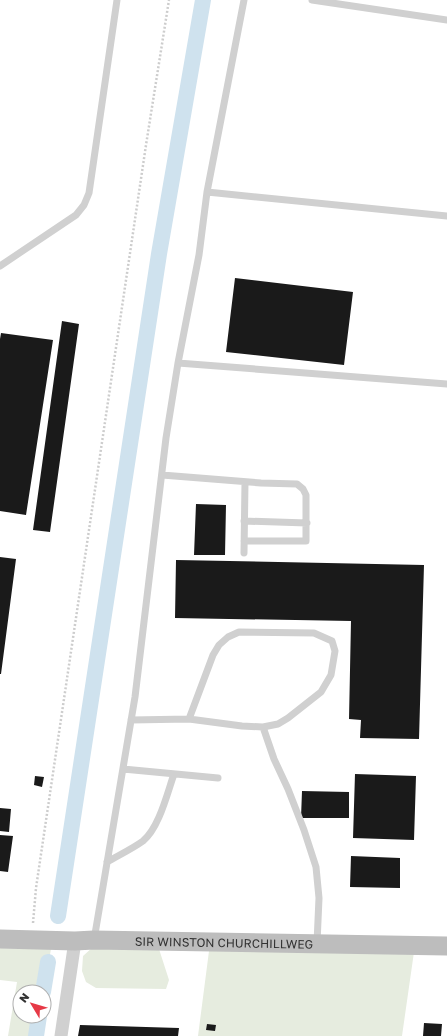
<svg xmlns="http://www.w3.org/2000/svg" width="447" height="1036" viewBox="0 0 447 1036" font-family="'Golos Text',sans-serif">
	<rect width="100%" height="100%" fill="#fff"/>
	<path fill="#e6ecdf" d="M93,947L159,949L169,980L166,989L96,988L86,982L82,971L83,956Z
		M0,948L51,949L43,992H20V1016H39L36,1036H8L17,982L0,980Z
		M209,951L414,952L402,1036H198Z"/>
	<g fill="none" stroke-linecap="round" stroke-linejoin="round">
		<path stroke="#cfe2ee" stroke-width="16" d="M58,916L159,254L203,0
			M43,992L48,962
			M36,1036L39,1016"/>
	</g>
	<path fill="#1a1a1a" d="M235,278L353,292L344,365L226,352Z
		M62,321L79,324L50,532L33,530Z
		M1,333L53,340L26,515L0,511V339Z
		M196,504L226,505L225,555H194Z
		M0,557L16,559L1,674H0Z
		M176,560L424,565L419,739L360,738L361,720L349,719L351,621L175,618Z
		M355,774L416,776L414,840L353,838Z
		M35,776L44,777L42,787L34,785Z
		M302,791L349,792V818H301Z
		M0,808L11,809L9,832L0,831Z
		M0,835L13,836L8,872L0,871Z
		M351,856L400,858V888L350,887Z
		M424,1023L442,1024L441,1036H423Z
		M207,1024L216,1025L215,1031L206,1030Z
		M80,1025L179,1028L178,1036H78Z"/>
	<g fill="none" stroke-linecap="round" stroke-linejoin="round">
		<path stroke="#cdcdcd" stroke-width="2.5" stroke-dasharray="2 2" stroke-linecap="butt" d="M33,923L36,888L146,145L169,0"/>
		<path stroke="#d0d0d0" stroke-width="7" d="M312,0L447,20
			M207,192L447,216
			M0,266L76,215L84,205L89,193L117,0
			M178,363L447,384
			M162,475L261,483L297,484L303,489L306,495V541H244
			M244,521L307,523
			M244,553L245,482
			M131,720L189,719L242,726L263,727L278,724L288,718L321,692L331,675L335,651L332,641L314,633L239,632L228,637L219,645L213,655L189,719
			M263,727L274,759L288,789L304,830L316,867L319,898L317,943
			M123,769L218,778
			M107,862C119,855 132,849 143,841C159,828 167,794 174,774
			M94,940L135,697L166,438L178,363L199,255L207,192L244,0"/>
		<path stroke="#d0d0d0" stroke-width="13" d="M61,1036L75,941"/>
		<path stroke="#bdbdbd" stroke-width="19" id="s1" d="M0,939L75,941L94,940L447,946"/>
	</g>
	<g text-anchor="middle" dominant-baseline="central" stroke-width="4" stroke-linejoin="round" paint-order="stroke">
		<g font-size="12" fill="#333" stroke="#fff">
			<text stroke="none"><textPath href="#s1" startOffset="224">SIR WINSTON CHURCHILLWEG</textPath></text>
		</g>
	</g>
	<g transform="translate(32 1004) rotate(308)"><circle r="19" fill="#ffffff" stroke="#adadad"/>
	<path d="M0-3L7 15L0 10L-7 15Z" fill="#e63946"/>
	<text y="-6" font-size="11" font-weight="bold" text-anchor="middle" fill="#333333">N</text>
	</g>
</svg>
